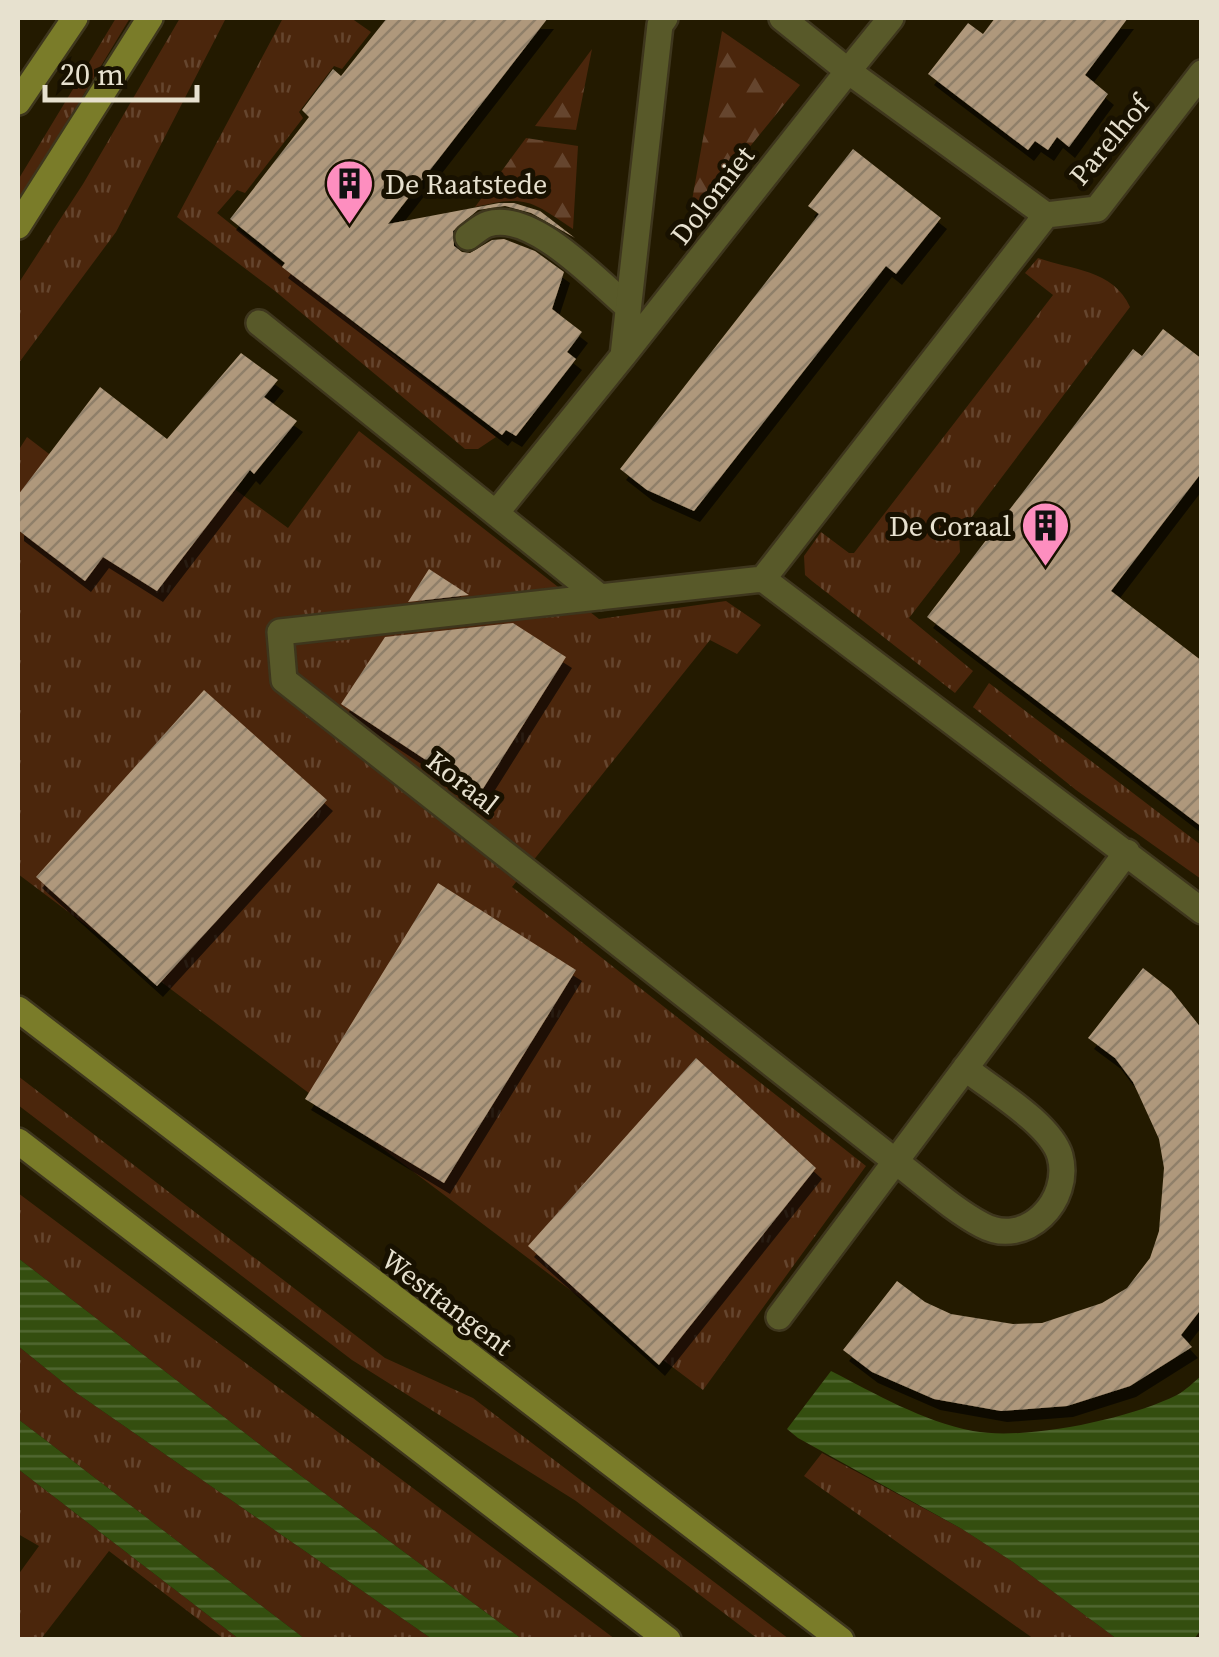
<svg xmlns="http://www.w3.org/2000/svg" width="1219" height="1657" viewBox="0 0 1219 1657" font-family="'Source Serif 4',serif">
	<defs>
		<pattern id="grass-tufts" width="24" height="20" patternUnits="userSpaceOnUse" patternTransform="scale(2.5)"><rect width="24" height="20" fill="#4b260c"/><path d="M3 7l-1-3M5 7V3M7 7l1-3M15 17l-1-3M17 17v-4M19 17l1-3" fill="none" stroke="#65452e"/></pattern>
		<pattern id="forest-firs" width="22" height="20" patternUnits="userSpaceOnUse" patternTransform="scale(2.5)"><rect width="22" height="20" fill="#4b260c"/><path d="M5 1l3.5 6h-7zM16 11l3.5 6h-7z" fill="#65452e"/></pattern>
		<pattern id="water-rules" width="6" height="5" patternUnits="userSpaceOnUse" patternTransform="scale(2.5)"><rect width="6" height="5" fill="#344e0f"/><path d="M0 2.5h6" fill="none" stroke="#516731"/></pattern>
		<pattern id="building-hatch" width="6" height="6" patternUnits="userSpaceOnUse" patternTransform="scale(2.5)"><rect width="6" height="6" fill="#af987c"/><path d="M-1 1l2-2M0 6l6-6M5 7l2-2" fill="none" stroke="#8f7f69"/></pattern>
		<filter id="shadow"><feDropShadow dx="6" dy="11" stdDeviation="0" flood-color="#0009"/></filter>
	</defs>
	<rect width="100%" height="100%" fill="#231a00"/>
	<path fill="url(#grass-tufts)" d="M116,18H130L18,203V180Z
		M180,18H226L116,232L18,364V284L83,184Z
		M283,18H351L371,32L342,69L334,66L299,112L303,118L245,193L237,190L217,213L496,437L478,449H465L275,291L177,217Z
		M1038,258C1071,270 1113,269 1130,307L959,534L960,552L909,618L973,671L955,693L812,581L805,575L804,556L821,532L849,553H854L1053,295L1025,273Z
		M129,412L288,528L359,431L599,619L726,601L761,625L737,654L710,640L512,887L866,1166L703,1390L18,874V451L27,437L83,480Z
		M989,683L1201,845V879L1076,790L973,707Z
		M18,1076L385,1358L473,1398L789,1639H758L576,1501L352,1360L18,1105Z
		M18,1193L615,1639H522L293,1470L18,1258Z
		M18,1346L75,1392L432,1639H305L18,1419Z
		M822,1453L962,1529L1013,1562L1117,1639H1034L804,1476Z
		M18,1469L239,1639H224L109,1551L41,1639H18V1575L39,1546L18,1534Z"/>
	<path fill="url(#forest-firs)" d="M722,31L800,85L688,223Z
		M592,49L576,130L535,126Z
		M526,138L578,146L573,229C530,200 526,195 475,207Z"/>
	<path fill="url(#water-rules)" d="M18,1258L293,1470L522,1639H432L75,1392L18,1346Z
		M831,1371C876,1394 922,1421 973,1431C1025,1441 1129,1419 1177,1395C1186,1390 1194,1382 1201,1376V1630L1194,1639H1117L1013,1562L962,1529L798,1438L787,1429Z
		M18,1419L305,1639H239L18,1469Z"/>
	<path fill="url(#building-hatch)" filter="url(#shadow)" d="M387,18H548L388,224L499,203H514L540,211L575,238L531,213L505,206L478,210L453,231L454,246L462,252L470,253L492,240L504,239L535,251L564,272L552,309L582,332L567,352L576,359L516,436L506,430L502,435L282,267L285,263L230,219L309,117L302,110L333,69L341,76Z
		M995,18H1128L1085,75L1108,94L1069,147L1057,137L1048,150L1035,141L1028,150L928,74L968,23L983,34Z
		M853,149L941,218L896,274L886,266L694,511L647,490L620,469L819,214L808,206Z
		M1163,329L1202,359V472L1111,591L1202,661V827L927,617L1133,349L1142,356Z
		M241,353L278,380L264,397L297,421L254,474L250,470L157,591L103,557L85,581L18,530V495L100,387L167,439Z
		M429,569L469,595L408,602Z
		M513,623L566,657L479,795L341,704L385,637Z
		M204,690L327,800L157,986L36,877Z
		M438,883L576,970L444,1183L305,1099Z
		M1143,968L1171,990L1202,1029V1308L1181,1335L1192,1347L1130,1386L1067,1406L1001,1411L934,1399L872,1372L843,1350L897,1281L925,1302L951,1314L1013,1324L1042,1323L1102,1303L1127,1288L1150,1258L1159,1231L1164,1168L1159,1139L1133,1082L1115,1058L1088,1038Z
		M696,1058L816,1168L659,1365L528,1246Z"/>
	<g fill="none" stroke-linecap="round" stroke-linejoin="round">
		<defs>
			<path id="lane" d="M468,237C474,233 481,226 488,224C532,210 597,281 628,307"/>
			<path id="street" d="M891,18L848,71L1046,215
				M1046,215L1097,209L1202,73
				M259,323L600,597
				M623,356L848,71L782,18
				M496,513L623,356L660,25L665,18
				M763,579L1046,215
				M965,1068C991,1089 1051,1124 1060,1156C1072,1200 1026,1249 982,1225C952,1209 923,1182 895,1161L284,680L280,632L763,579L1202,911
				M779,1317L1127,852"/>
			<path id="secondary" d="M18,102L75,18
				M18,226L150,18
				M18,1009L841,1640
				M18,1141L668,1640"/>
		</defs>
		<use href="#lane" stroke="#3e361d" stroke-width="30"/>
		<use href="#street" stroke="#3e361d" stroke-width="30"/>
		<use href="#secondary" stroke="#3e361d" stroke-width="30"/>
		<use href="#lane" stroke="#585929" stroke-width="25"/>
		<use href="#street" stroke="#585929" stroke-width="25"/>
		<use href="#secondary" stroke="#7a7c29" stroke-width="25"/>
	</g>
	<defs>
		<symbol id="building-pin" viewBox="-11 -11 22 30"><path d="M0 17L-7.5 6A9.5 9.5 0 1 1 7.5 6Z" fill="#fd8ebf" stroke="#181100"/><path d="M-4-6H4V6H1V3H-1V6H-4ZM-2.5-4.3h1.7v1.8h-1.7ZM.8-4.3h1.7v1.8H.8ZM-2.5-1h1.7V.8h-1.7ZM.8-1h1.7V.8H.8Z" fill="#111"/></symbol>
	</defs>
	<g fill-rule="evenodd">
		<use href="#building-pin" x="322" y="156" width="55" height="75"/>
		<use href="#building-pin" x="1018" y="498" width="55" height="75"/>
	</g>
	<g text-anchor="middle" dominant-baseline="central" stroke-width="10" stroke-linejoin="round" paint-order="stroke">
		<g font-size="28" fill="#e7e1cf" stroke="#181100">
			<text transform="translate(1109 140) rotate(-50)">Parelhof</text>
			<text transform="translate(712 195) rotate(-52)">Dolomiet</text>
			<text transform="translate(463 782) rotate(38)">Koraal</text>
			<text transform="translate(447 1302) rotate(37)">Westtangent</text>
		</g>
		<g font-size="28" fill="#e7e1cf" stroke="#181100" text-anchor="start">
			<text x="385" y="184">De Raatstede</text>
			<text x="1011" y="526" text-anchor="end">De Coraal</text>
		</g>
	</g>
	<rect width="1219" height="1657" fill="none" stroke="#e7e1cf" stroke-width="40"/>
	<path d="M45 85v15h152v-15" fill="none" stroke="#e7e1cf" stroke-width="5"/>
	<text x="60" y="85" font-size="30" fill="#e7e1cf" stroke="#181100" stroke-width="8" paint-order="stroke">20 m</text>
</svg>
